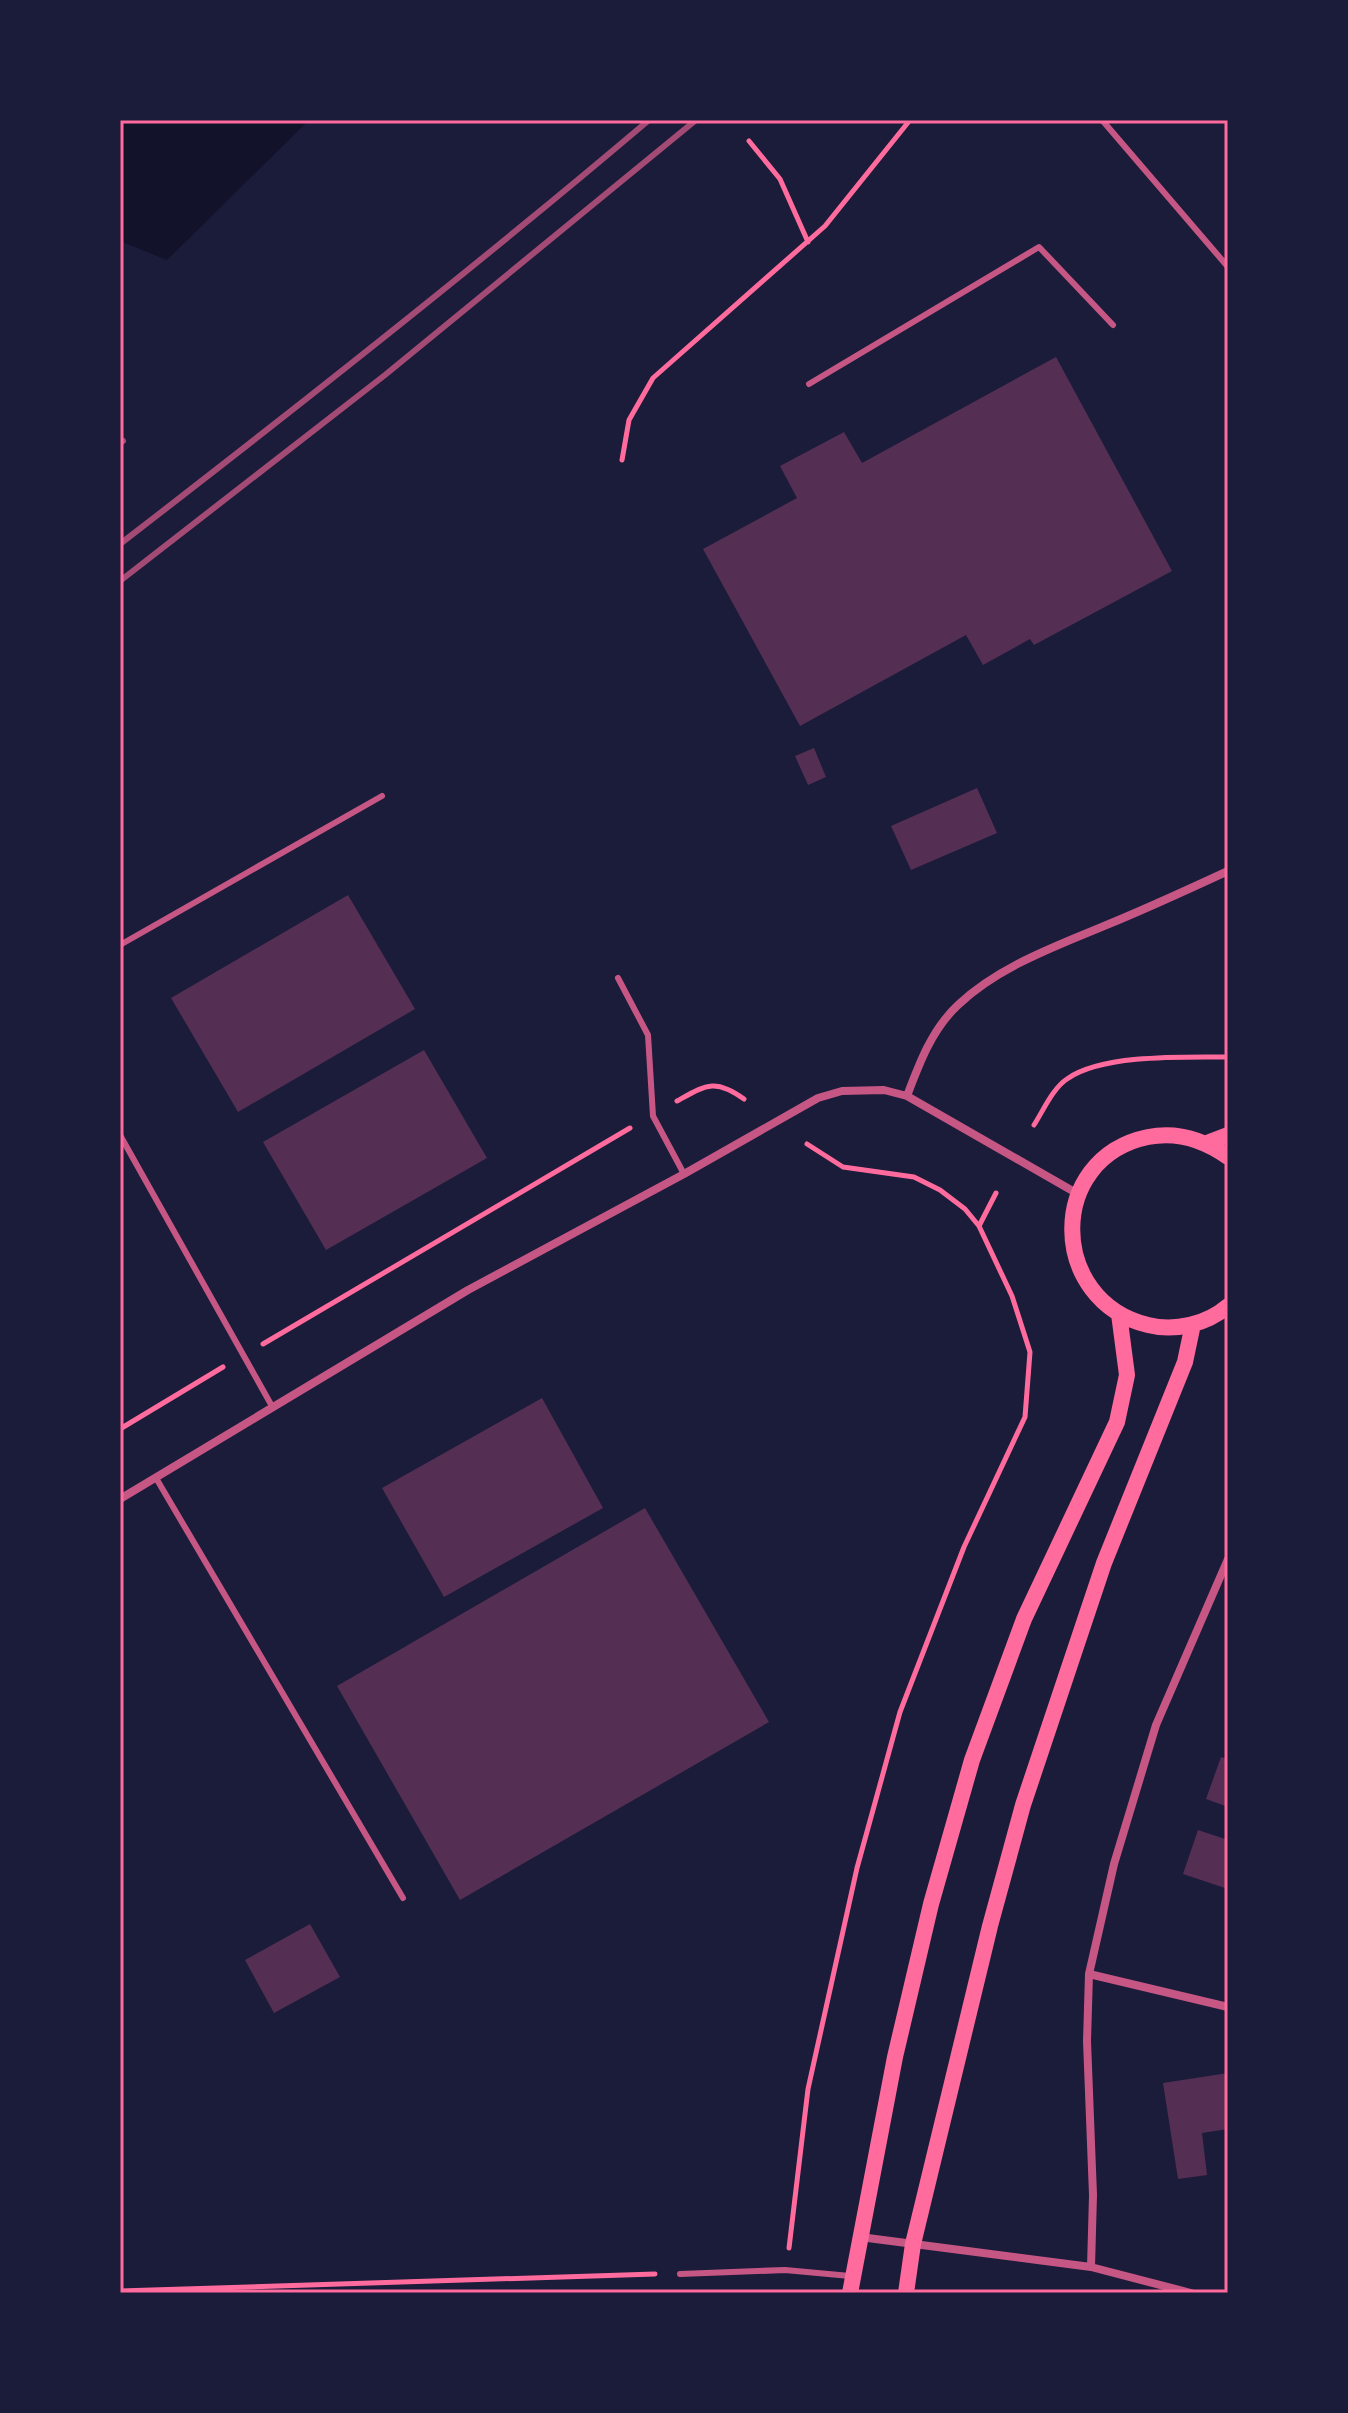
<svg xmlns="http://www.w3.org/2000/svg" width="1348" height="2413" viewBox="0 0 1348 2413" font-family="'Titillium Web',sans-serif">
	<rect width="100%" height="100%" fill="#1b1b3a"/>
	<path fill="#12122b" d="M120,120H309L167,260L120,241Z"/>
	<path fill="#542f53" d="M1056,357L1172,571L1034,645L1030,639L983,665L966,635L800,726L703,549L797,498L780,466L844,432L862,463Z
		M814,748L826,777L808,785L795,756Z
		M977,788L997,833L911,870L891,826Z
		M348,895L415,1009L238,1112L171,998Z
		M424,1050L487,1158L326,1250L263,1142Z
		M542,1398L603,1508L444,1597L382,1488Z
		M645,1508L769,1722L460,1900L337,1686Z
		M1221,1757L1228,1759V1807L1206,1799Z
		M1198,1830L1228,1840V1889L1183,1874Z
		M310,1924L340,1977L274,2013L245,1960Z
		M1228,2073V2129L1202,2133L1207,2175L1178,2179L1163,2083Z"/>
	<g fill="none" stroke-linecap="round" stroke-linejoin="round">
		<path stroke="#ff6b9d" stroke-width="5" d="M749,141L780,179L808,242
			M622,460L629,420L653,378L825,226L910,120
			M677,1101C706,1085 715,1078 744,1099
			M1034,1125C1043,1111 1053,1088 1067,1079C1102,1054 1185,1057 1228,1057
			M979,1226L996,1193
			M263,1344L630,1128
			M120,1429L223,1367
			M789,2248L808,2089L857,1868L900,1712L964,1547L1025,1417L1030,1352L1012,1296L979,1226L965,1209L940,1190L914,1177L843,1167L807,1144
			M120,2291L655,2274"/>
		<path stroke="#c65784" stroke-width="6" d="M1102,120L1228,267
			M809,384L1039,247L1113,325
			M120,945L382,796
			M618,978L648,1035L653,1116L684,1174
			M120,1135L273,1408
			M156,1478L403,1898
			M680,2274L785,2270L850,2276"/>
		<path stroke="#c65784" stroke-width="8" d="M907,1096C919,1064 932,1029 958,1005C998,967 1054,947 1104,926C1146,909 1187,890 1228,871
			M120,1499L468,1290L684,1174L818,1098L842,1091L884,1090L907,1096L1078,1194
			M1089,1974L1228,2007
			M860,2237L1091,2267L1191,2293
			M1091,2267L1093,2195L1087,2041L1089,1974L1114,1864L1156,1725L1228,1559"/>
		<path stroke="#ff6b9d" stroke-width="16" d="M1207,1143L1228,1135
			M1228,1157C1204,1140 1178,1131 1148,1137C1046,1158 1048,1301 1148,1325C1175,1332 1207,1324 1228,1306
			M850,2293L895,2057L931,1904L972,1760L1024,1619L1117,1422L1127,1375L1119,1314
			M906,2293L913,2244L990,1926L1023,1805L1104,1563L1185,1362L1193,1324"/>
		<path stroke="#a44b75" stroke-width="6" d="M120,443L123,441
			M120,544C299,406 477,266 649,120
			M120,581L385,375L696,120"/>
	</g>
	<rect width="1348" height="2413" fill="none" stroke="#1b1b3a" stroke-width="244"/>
	<rect x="122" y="122" width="1104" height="2169" fill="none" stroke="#ff6b9d" stroke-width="3"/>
</svg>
